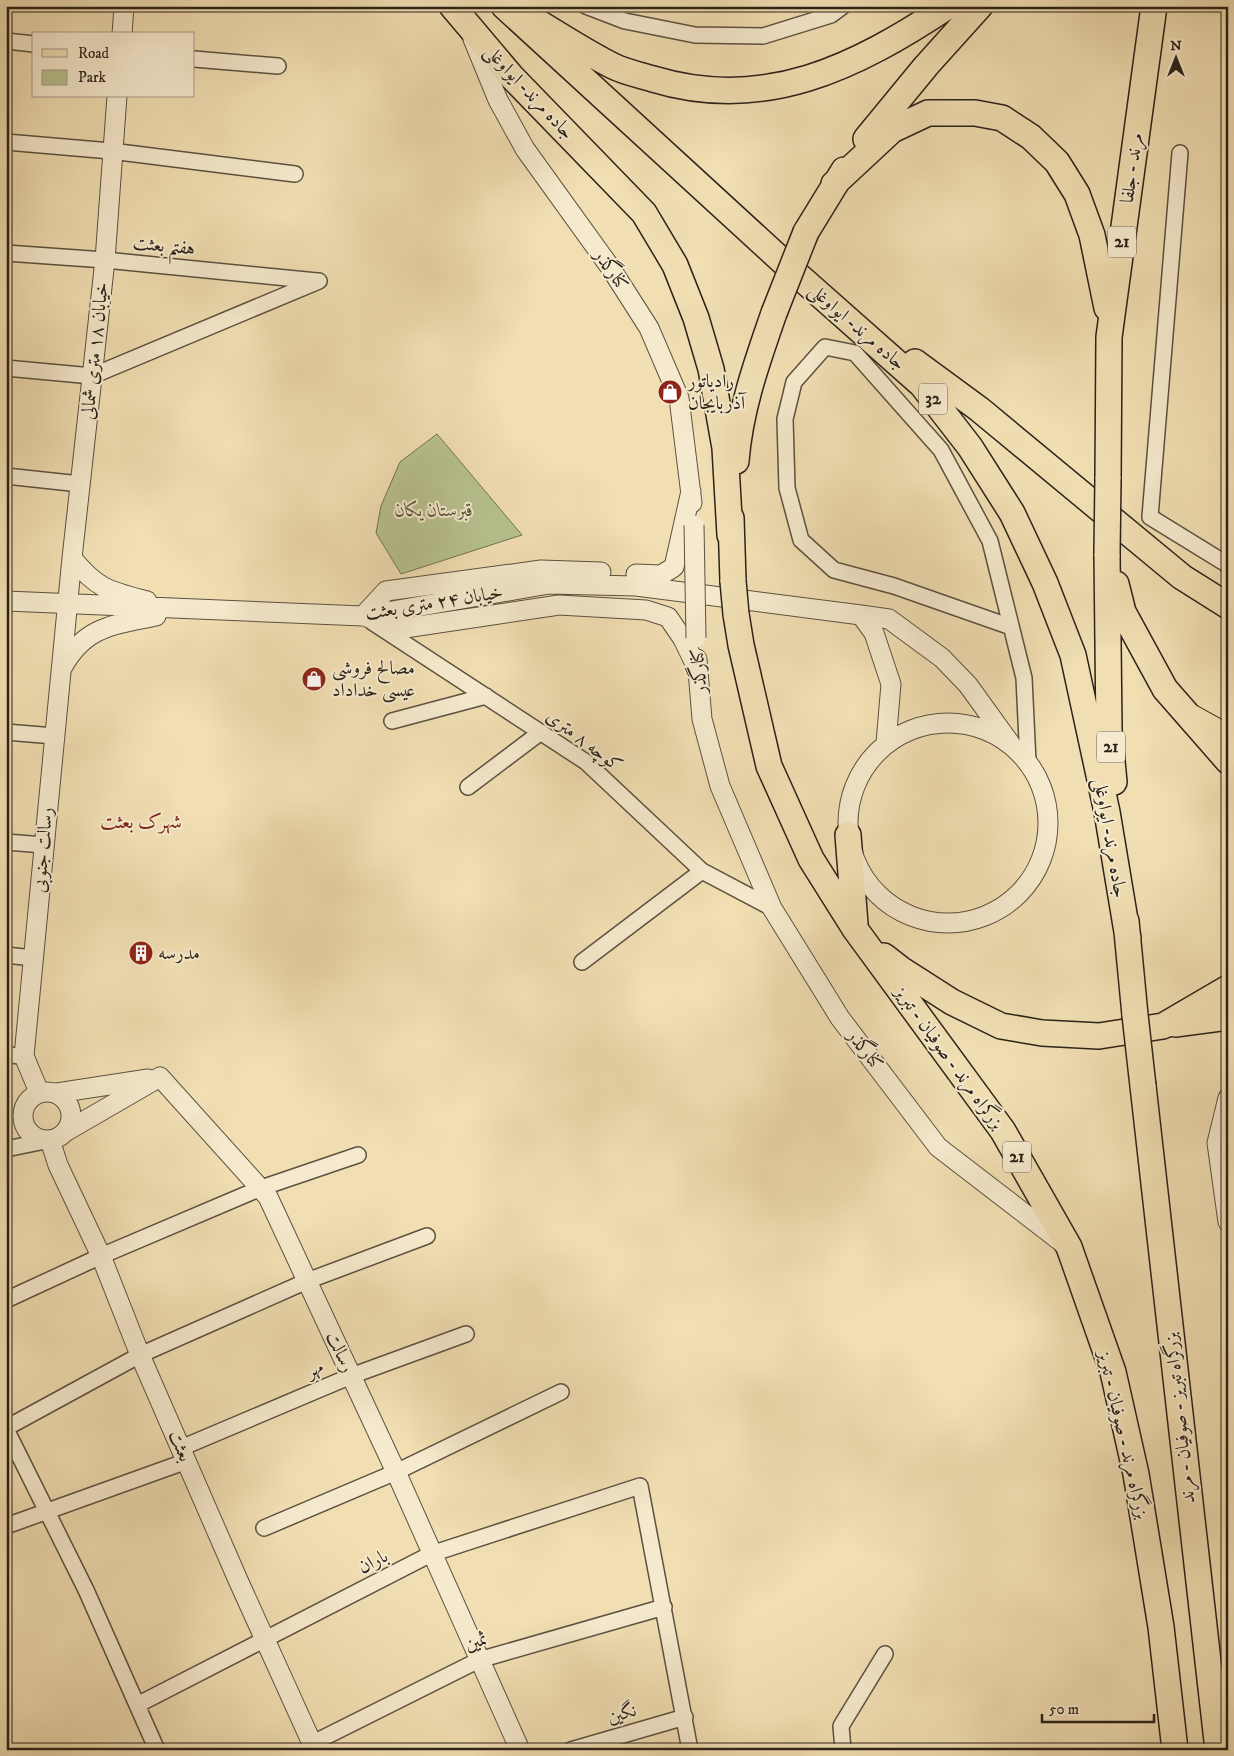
<svg xmlns="http://www.w3.org/2000/svg" width="1234" height="1756" viewBox="0 0 1234 1756" font-family="'IM FELL DW Pica',Amiri,serif">
	<rect width="100%" height="100%" fill="#f1dfb3"/>
	<filter id="stains"><feTurbulence type="fractalNoise" baseFrequency=".004" numOctaves="4"/><feColorMatrix values="0 0 0 0 .2 0 0 0 0 .09 0 0 0 0 .02 0 0 0 .5 -.17"/></filter>
	<radialGradient id="worn" r=".72"><stop offset=".6" stop-color="#630" stop-opacity="0"/><stop offset="1" stop-color="#630" stop-opacity=".3"/></radialGradient>
	<path fill="#b7c28f" stroke="#717254" d="M437,434L522,535L401,574L376,533L381,506L400,462Z"/>
	<g fill="none" stroke-linecap="round" stroke-linejoin="round">
		<defs>
			<path id="minor" d="M586,6L625,21L695,35L763,36L831,15L843,6
				M6,41L34,44
				M194,59L278,66
				M6,142L111,151L295,174
				M1180,153L1150,517L1228,565
				M6,253L105,260L317,281
				M6,368L92,376L319,281
				M6,476L80,484
				M372,622L586,762L702,871L772,908
				M1011,627L894,586L834,570L801,540L787,488L785,419L794,382L825,347L855,353L941,450L990,541L1024,678L1028,762
				M392,721L486,696
				M6,732L54,736
				M468,787L541,732
				M6,842L44,845
				M6,955L33,958
				M582,962L702,871
				M6,1055L24,1056
				M6,1149L50,1140
				M6,1300L101,1256L261,1188L358,1155
				M6,1428L140,1355L307,1281L427,1236
				M6,1429L86,1590L157,1750
				M181,1448L351,1376L466,1334
				M6,1526L187,1461
				M264,1528L396,1472L561,1392
				M137,1705L431,1554L640,1486L690,1750
				M313,1743L479,1660L664,1607
				M571,1750L685,1717
				M843,1750L841,1726L885,1654"/>
			<path id="tertiary" d="M122,34L124,6
				M473,39L498,100L525,149L610,267L649,328L679,398L692,503
				M72,558C97,589 109,591 147,601
				M601,572L541,570L386,591L363,616L405,628L559,605L646,610L668,617L683,639L698,670
				M636,574L661,575L674,567L691,491
				M6,601L363,616L549,584L636,586L861,615L889,619L942,658L968,685L1010,743
				M861,615L874,633L891,684L886,743
				M697,659L702,719L720,786L772,908L840,1018L938,1147L1064,1244
				M62,668C85,626 113,625 156,616
				M848 823a100 100 0 1 1 200 0a100 100 0 1 1-200 0Z
				M160,1077L268,1197L396,1472L520,1750
				M23 1116a24 24 0 1 1 48 0a24 24 0 1 1-48 0Z
				M39,1092L24,1056L72,558L105,260L117,96
				M57,1093L148,1079
				M1228,1098L1217,1143L1228,1222
				M65,1132L160,1077
				M50,1140L58,1165L101,1256L140,1355L238,1580L315,1750"/>
			<path id="primary" d="M1192,717L1228,737"/>
			<path id="trunk" d="M452,6L512,77L644,213L675,265L696,318L711,369L725,448L730,535
				M504,6L792,270L922,385L970,447L1012,513L1045,583L1073,655L1107,812L1128,938
				M531,18C558,34 585,52 613,66C625,72 640,75 653,79C765,113 856,67 948,6
				M866,139L926,66L980,6
				M834,184L892,130L928,113H975L1002,118L1031,137L1057,162L1077,194L1092,235L1107,308
				M806,232L844,170
				M915,362L979,409L1182,577L1228,606
				M736,461C740,409 757,362 774,313
				M1108,479L1109,337L1154,6
				M731,518L733,581
				M1107,554L1109,730L1114,782
				M1116,584L1123,612L1165,689L1228,761
				M736,614L741,645L769,766L811,859L855,929L1003,1131L1069,1247L1113,1372L1136,1474L1161,1627L1175,1750
				M848,835L855,924
				M1126,921L1135,1015
				M884,956L902,970L952,1002L1001,1026L1042,1033L1099,1036L1163,1026L1228,988
				M1175,1024L1228,1017
				M1143,1086L1218,1750"/>
		</defs>
		<use href="#minor" stroke="#5c5140" stroke-width="18"/>
		<use href="#tertiary" stroke="#5c5140" stroke-width="21"/>
		<use href="#primary" stroke="#2b2219" stroke-width="26"/>
		<use href="#trunk" stroke="#2b2219" stroke-width="28"/>
		<use href="#minor" stroke="#f6eace" stroke-width="15"/>
		<use href="#tertiary" stroke="#f6eace" stroke-width="19"/>
		<use href="#primary" stroke="#f1dfb3" stroke-width="24"/>
		<use href="#trunk" stroke="#f1dfb3" stroke-width="25"/>
		<defs>
			<path id="tertiary-bridge" d="M694,525L696,638"/>
			<path id="trunk-bridge" d="M774,313L806,232
				M1107,554L1108,479
				M733,581L736,614
				M1135,1015L1143,1086"/>
		</defs>
		<use href="#tertiary-bridge" stroke="#5c5140" stroke-width="21" stroke-linecap="butt"/>
		<use href="#trunk-bridge" stroke="#2b2219" stroke-width="28" stroke-linecap="butt"/>
		<use href="#tertiary-bridge" stroke="#f6eace" stroke-width="19"/>
		<use href="#trunk-bridge" stroke="#f1dfb3" stroke-width="25"/>
	</g>
	<defs>
		<symbol id="shop-disc" viewBox="-11 -11 22 22"><circle r="9.5" fill="#8f2418" stroke="#f6eace"/><path d="M-5-2.5h2.3a2.7 3.5 0 0 1 5.4 0H5L5.5 6h-11ZM-1.5-2.5h3a1.5 2.3 0 0 0-3 0Z" fill="#fff"/></symbol>
		<symbol id="building-disc" viewBox="-11 -11 22 22"><circle r="9.5" fill="#8f2418" stroke="#f6eace"/><path d="M-4-6H4V6H1V3H-1V6H-4ZM-2.5-4.3h1.7v1.8h-1.7ZM.8-4.3h1.7v1.8H.8ZM-2.5-1h1.7V.8h-1.7ZM.8-1h1.7V.8H.8Z" fill="#fff"/></symbol>
	</defs>
	<g fill-rule="evenodd">
		<use href="#shop-disc" x="656" y="378" width="28" height="28"/>
		<use href="#shop-disc" x="300" y="665" width="28" height="28"/>
		<use href="#building-disc" x="127" y="939" width="28" height="28"/>
	</g>
	<g text-anchor="middle" dominant-baseline="central" stroke-width="4" stroke-linejoin="round" paint-order="stroke">
		<g fill="#f6eace" stroke="#685e4f" stroke-width="1">
			<rect x="1108" y="226.5" width="28" height="31" rx="4"/>
			<rect x="919" y="383.5" width="28" height="31" rx="4"/>
			<rect x="1097" y="731.5" width="28" height="31" rx="4"/>
			<rect x="1003" y="1141.5" width="28" height="31" rx="4"/>
		</g>
		<g font-size="18" font-weight="bold" fill="#2b2219">
			<text x="1122" y="242">21</text>
			<text x="933" y="399">32</text>
			<text x="1111" y="747">21</text>
			<text x="1017" y="1157">21</text>
		</g>
		<g font-size="19" fill="#2b2219" stroke="#f6eace">
			<text transform="translate(529 92) rotate(47)">جاده مرند- ایواوغلی</text>
			<text transform="translate(1132 168) rotate(-82)">مرند - جلفا</text>
			<text transform="translate(164 246) rotate(6)">هفتم بعثت</text>
			<text transform="translate(611 270) rotate(56)">کنارگذر</text>
			<text transform="translate(857 327) rotate(41)">جاده مرند- ایواوغلی</text>
			<text transform="translate(95 351) rotate(-84)">خیابان ۱۸ متری شمالی</text>
			<text transform="translate(434 603) rotate(-9)">خیابان ۲۴ متری بعثت</text>
			<text transform="translate(699 671) rotate(-94)">کنارگذر</text>
			<text transform="translate(584 741) rotate(37)">کوچه ۸ متری</text>
			<text transform="translate(1110 838) rotate(80)">جاده مرند- ایواوغلی</text>
			<text transform="translate(43 850) rotate(-85)">رسالت جنوبی</text>
			<text transform="translate(865 1050) rotate(53)">کنارگذر</text>
			<text transform="translate(949 1058) rotate(54)">بزرگراه مرند - صوفیان - تبریز</text>
			<text transform="translate(340 1352) rotate(65)">رسالت</text>
			<text transform="translate(315 1369) rotate(-23)">مهر</text>
			<text transform="translate(1180 1418) rotate(-96)">بزرگراه تبریز - صوفیان - مرند</text>
			<text transform="translate(1123 1435) rotate(77)">بزرگراه مرند - صوفیان - تبریز</text>
			<text transform="translate(180 1446) rotate(67)">بعثت</text>
			<text transform="translate(373 1562) rotate(-27)">باران</text>
			<text transform="translate(476 1642) rotate(-20)">ثمین</text>
			<text transform="translate(622 1714) rotate(-16)">نگین</text>
		</g>
		<g font-size="19" fill="#2b2219" stroke="#f6eace" text-anchor="start">
			<text x="688" y="381">رادیاتور<tspan x="688" dy="22">آذربایجان</tspan></text>
			<text x="332" y="668">مصالح فروشی<tspan x="332" dy="22">عیسی خداداد</tspan></text>
			<text x="158" y="953">مدرسه</text>
		</g>
		<g font-size="19" font-style="italic" fill="#55523c" stroke="#f6eace">
			<text x="434" y="510">قبرستان یکان</text>
		</g>
		<g font-size="20" fill="#7a1f14" stroke="#f6eace">
			<text x="141" y="822">شهرک بعثت</text>
		</g>
	</g>
	<rect width="1234" height="1756" fill="none" stroke="#f1dfb3" stroke-width="25"/>
	<rect x="8" y="8" width="1219" height="1741" fill="none" stroke="#2b2219" stroke-width="2.5"/>
	<rect x="12" y="12" width="1209" height="1731" fill="none" stroke="#2b2219"/>
	<rect x="32" y="32" width="162" height="65" fill="#f6eace" stroke="#a59a86"/>
	<rect x="42" y="49" width="25" height="8" fill="#f1dfb3" stroke="#a59a86"/>
	<text x="78" y="58" font-size="15" fill="#2b2219">Road</text>
	<rect x="42" y="70" width="25" height="15" fill="#b7c28f" stroke="#a59a86"/>
	<text x="78" y="82" font-size="15" fill="#2b2219">Park</text>
	<g transform="translate(1176 58)" stroke="#f6eace" stroke-width="4" paint-order="stroke">
	<path d="M0-4L9 19L0 12L-9 19Z" fill="#2b2219"/>
	<text y="-8" font-size="14" font-weight="bold" text-anchor="middle" fill="#2b2219">N</text>
	</g>
	<path d="M1042 1714v8h112v-8" fill="none" stroke="#2b2219" stroke-width="2.5"/>
	<text x="1049" y="1714" font-size="15" fill="#2b2219" stroke="#f6eace" stroke-width="4" paint-order="stroke">50 m</text>
	<rect width="100%" height="100%" filter="url(#stains)"/>
	<rect width="100%" height="100%" fill="url(#worn)"/>
</svg>
